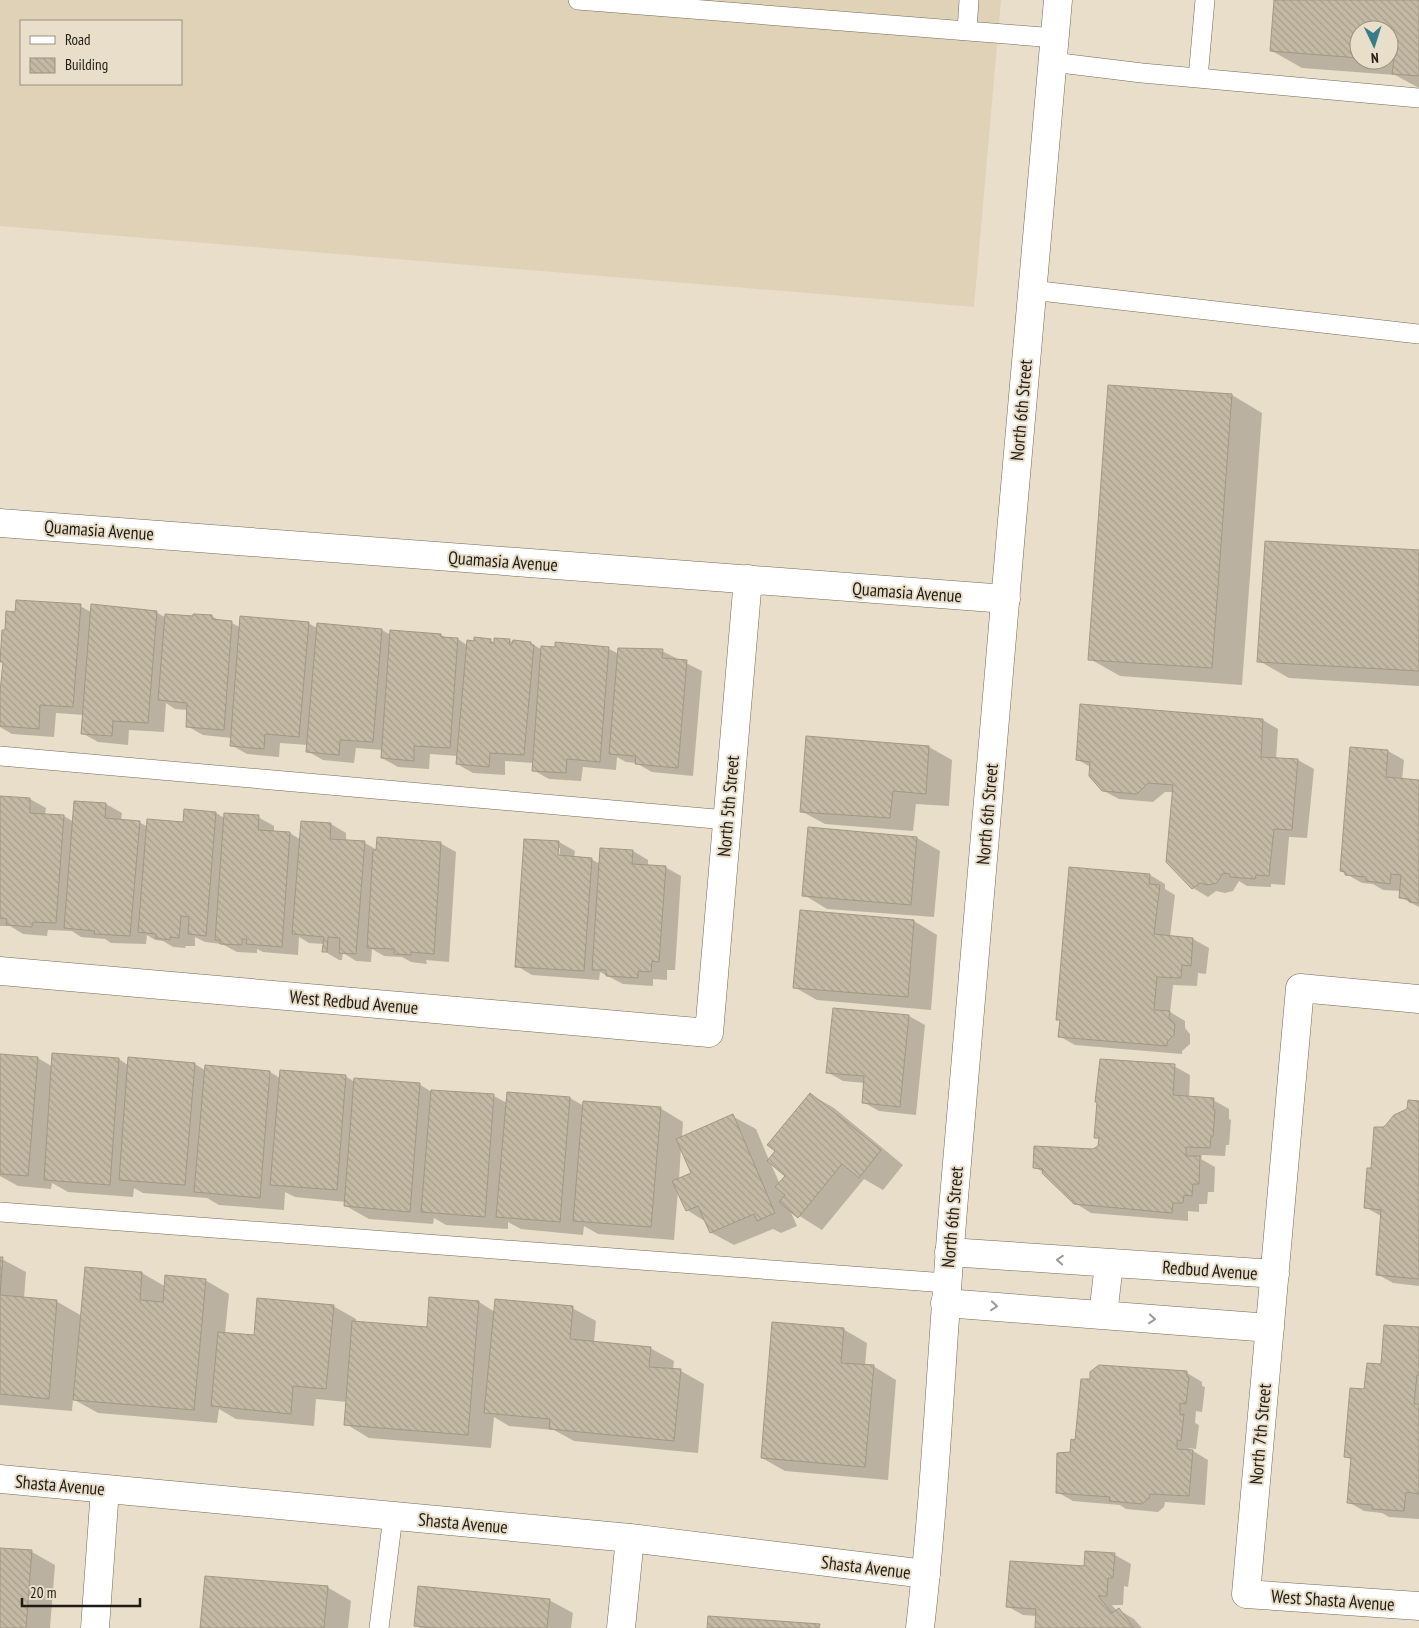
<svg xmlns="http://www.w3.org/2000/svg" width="1419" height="1628" viewBox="0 0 1419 1628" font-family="'PT Sans Narrow',sans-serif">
	<defs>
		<pattern id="building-back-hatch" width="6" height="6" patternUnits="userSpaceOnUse" patternTransform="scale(1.25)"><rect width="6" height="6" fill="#c3b9a4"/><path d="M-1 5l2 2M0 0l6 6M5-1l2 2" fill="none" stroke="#a79e8c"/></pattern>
	</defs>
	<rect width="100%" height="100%" fill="#e9dec9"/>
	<path fill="#e0d2b7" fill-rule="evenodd" d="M0,0H1001L974,307L0,226ZM21,21H181V84H21Z"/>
	<path fill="#0003" fill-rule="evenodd" d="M1275,0H1419V88L1395,75L1302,68L1272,51ZM1359,30H1389V60H1359Z
		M1232,395L1262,413L1242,685L1120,676L1090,659Z
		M1419,551V686L1289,678L1259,661Z
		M80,606L91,612H156L166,618L212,616L221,622L232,623L241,628L308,623L317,628L382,630L391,635H441L448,639H458L467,645L490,640L495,643L509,640L514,643H531L542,650L609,649L619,654L662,651L702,671L693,776L652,772L636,763L626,762L617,757L616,770L583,767L581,781L549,779L533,770L534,763L505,761V775L473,773L457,764L458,756L430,754L429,769L398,767L382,758L383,750L356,748L354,763L323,760L307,751L308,745L280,743L279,757L247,754L231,745L232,738L203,735L187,726L188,710L175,709L166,703L164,732L129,730L128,745L98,742L82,733L84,715L56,713L54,737L12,734L0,727V693L4,663L1,661L7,612L16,613Z
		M1263,720L1278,729L1276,759L1298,760L1314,769L1307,838L1289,837L1285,885L1271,884V887L1247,886L1239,881L1233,891L1225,893L1216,891L1208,897L1193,888L1173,792H1165L1153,802L1119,799L1102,790L1090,767L1077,759Z
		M929,747L952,760L949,806L916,804L913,831L825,824L801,811Z
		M1388,751L1404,760L1402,780L1419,781V907L1400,897L1401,891L1383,890L1373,884L1362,883L1341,871Z
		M0,797L30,799L46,808L45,815L64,816L74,822L76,802L106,804L122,813L121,821L139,822L148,827L184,823L185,811L216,813L224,818L258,817L274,826V832L290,833L301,840L331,824L346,833V841L365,843L377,850L440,843L456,852L449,962L426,960L427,964L411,962L402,957L384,956L372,949L371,962L356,961L343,953L342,960H339L324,951V944L309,943L299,937L298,955L263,952L257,949V953L237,952L222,944L205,942L195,937V946H185L186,948L173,947L163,941L155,940L147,935L146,944L111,943L105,939L81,937L72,931L48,930L47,936L23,934L10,926H0Z
		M917,838L940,851L934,917L827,909L804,895Z
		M559,842L575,851L574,858L591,859L600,864L633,851L648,860V866L665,867L681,876L675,970H667V980L653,979V986L623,984L600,972L599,980L532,975L517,966ZM557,848H560L559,862Z
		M1150,875L1165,884V889L1175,895L1170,937L1193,939L1209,948L1206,974L1198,973L1197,986L1173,985L1170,1012L1185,1021V1028L1190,1034V1044L1182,1051V1054L1075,1045L1059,1036L1061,1022L1058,1020Z
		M914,921L937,935L931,1010L817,1000L794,987Z
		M834,1009L909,1016L925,1025L916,1115L879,1111L863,1102L865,1083L843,1081L827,1072Z
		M0,1055L38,1058L53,1067L119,1059L128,1065L195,1064L206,1071V1066L270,1072L280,1078L345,1076L355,1082L419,1084L430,1091L494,1096L507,1103L570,1098L584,1106L660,1108L683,1122L682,1137L732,1116L756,1129L769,1160L776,1151L810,1094L834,1108L903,1165L883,1190L864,1179L822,1230L790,1210L797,1226L781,1233L773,1229L734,1245L710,1232L706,1222L687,1210L678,1190L674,1240L598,1234L584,1226L583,1235L521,1229L508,1222V1229L446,1225L434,1218L433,1224L369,1219L346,1206V1202L295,1197L285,1192L284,1210L219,1205L207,1198L143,1193L134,1188L133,1197L68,1192L52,1183L51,1189L18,1186L0,1176ZM681,1148L692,1174L679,1179ZM770,1162L786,1176L780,1184Z
		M1174,1066L1190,1075L1189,1098L1213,1100L1229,1109V1119L1231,1120L1229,1145H1226L1225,1156L1202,1155L1201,1159L1215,1167L1214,1192H1208L1207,1204H1199V1212L1188,1211V1221L1091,1213L1075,1203L1043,1172L1034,1167L1093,1151L1099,1146L1100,1139L1095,1137Z
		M1419,1102V1286L1393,1283L1377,1274L1381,1216L1365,1207L1373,1169L1385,1128Z
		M0,1258L26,1272L24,1298L56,1301L82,1316L142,1273L166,1287L205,1280L229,1294L225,1334L255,1337L333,1306L356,1319V1323L428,1328L479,1302L495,1312L572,1308L596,1321L594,1342L650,1348L674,1361L673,1370L681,1371L704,1384L698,1453L574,1441L554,1430L509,1426L494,1417L491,1448L369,1438L346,1424L347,1402L316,1399L314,1426L236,1419L219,1409L217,1423L98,1413L73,1399L72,1411L0,1405Z
		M843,1329L867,1343L865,1366H873L896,1380L888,1480L785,1471L762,1458Z
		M1419,1329V1519L1389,1517L1382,1513L1364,1511L1348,1502L1352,1460L1346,1456L1365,1390L1382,1365Z
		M1187,1373L1202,1382V1386L1205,1387L1202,1412L1196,1411L1195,1423L1199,1425L1196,1449L1188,1448L1208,1460L1205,1505L1165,1502L1164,1507L1158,1512L1126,1509L1120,1505L1073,1501L1057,1492L1077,1441Z
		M0,1549L32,1552L55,1565L50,1628H0Z
		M1086,1552L1115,1555L1131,1564L1128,1587L1124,1586L1123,1605H1112L1117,1611L1119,1610L1134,1619L1142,1628H1036L1037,1616L1023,1615L1007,1606L1086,1567Z
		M327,1587L351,1601L348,1628H202Z
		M549,1600L573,1613L571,1628H420L415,1625Z"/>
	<path fill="url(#building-back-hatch)" stroke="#a29884" d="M1274,0H1419V76L1392,74L1394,60H1389V30H1359V58L1270,51Z
		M1108,385L1232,394L1212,668L1088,660Z
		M1265,541L1419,550V671L1257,662Z
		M16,600L81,604L73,707L40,705L39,729L0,726V692L3,662H0L2,630H5L6,611L15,612Z
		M91,604L157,611L148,723L113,721L112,736L81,734Z
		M165,614L193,616V614L212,615V619L232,621L224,730L186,727L187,703L158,700Z
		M240,616L309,622L299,737L265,734L264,749L230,746Z
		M317,623L382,629L373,742L340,740L339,755L306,752Z
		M390,630L441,634V637L458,638L450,748L414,746V761L381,758Z
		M474,637L491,639L490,643H494V638L510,639L509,644H512L513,640L531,642V645H534L524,755L490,753L489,767L456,764L467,640L474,641Z
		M555,642L609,647L600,762L567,759L566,773L532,771L541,646L555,647Z
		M618,648L663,649L662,658L687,660L678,768L635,764L636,756L609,754Z
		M1080,704L1263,719L1261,757L1298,759L1292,830L1274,829L1269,876L1256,875L1255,879L1230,877V874L1223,873L1217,883L1208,885L1200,883L1192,889L1166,862L1173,785L1148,783L1137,794L1102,791L1089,776L1090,762L1076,760Z
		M806,736L929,746L926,794L893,791L890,818L800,812Z
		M1350,747L1388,750L1386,777L1419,780V903L1409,902V899L1399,898L1401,875L1391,874L1390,884L1366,881V877L1345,875V872L1340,871Z
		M0,796L30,798V813L64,815L56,923L33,922L32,927L6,925L7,919L0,918Z
		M74,801L106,803L105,818L140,821L130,936L94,934L95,931L64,928Z
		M184,809L216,812L206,936L188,934L189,917L181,916L179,938L170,937V940L156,938V934L138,932L147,819L183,822Z
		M224,813L259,815L258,830L290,832L282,947L246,944L247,939H242V945L220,944V940H215Z
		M301,821L331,823L330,839L365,841L356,954L339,953L340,938L328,937L327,952H322L324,937L292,934Z
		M808,827L917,837L911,905L802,896Z
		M377,837L441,842L434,954L411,952V955L394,954V949L367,948L373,850H376Z
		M524,839L559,841L558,855L592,858L584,971L515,967Z
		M600,848L633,850L632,864L666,866L659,962L652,961L651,972L638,971V978L606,976V970H592Z
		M1069,867L1150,874L1149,884L1160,885L1154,934L1193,938L1191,966L1182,965L1181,978L1157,977L1154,1010L1170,1011L1169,1018L1175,1024L1174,1035L1167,1042V1046L1058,1037L1060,1020H1056Z
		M800,910L914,920L908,997L793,988Z
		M833,1008L909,1015L900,1107L862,1103L864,1076L826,1073Z
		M52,1053L119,1058L110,1185L44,1180Z
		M0,1054L38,1057L28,1176L0,1174Z
		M128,1057L195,1063L185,1185L119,1180Z
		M1100,1059L1175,1064L1173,1095L1214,1098L1213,1110H1215L1213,1136L1211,1137L1210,1148L1186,1147V1156H1200L1199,1184H1193L1192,1196L1184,1195L1183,1203H1173L1172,1213L1074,1204L1042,1173L1043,1169L1033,1168L1034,1146L1093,1149L1098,1146L1099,1138H1094L1097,1102H1095Z
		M205,1065L270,1071L260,1198L194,1192Z
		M280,1070L346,1075L337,1190L270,1185Z
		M354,1078L420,1083L410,1212L344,1206Z
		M431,1090L494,1094L485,1217L421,1212Z
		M507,1092L570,1097L560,1222L496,1217Z
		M810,1093L881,1150L859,1178L842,1164L798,1218L779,1202L785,1195L775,1187L785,1176L767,1161L775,1151L767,1145Z
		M1408,1100L1419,1101V1279L1376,1275L1381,1210L1364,1208L1367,1168H1371L1374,1127H1384L1394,1115L1407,1109Z
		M583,1101L661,1107L651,1227L573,1221Z
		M733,1114L775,1213L757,1221L754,1214L710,1233L698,1206L686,1211L672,1181L691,1173L676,1139Z
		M0,1257H3L0,1295L57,1300L49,1399L0,1394Z
		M85,1267L142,1272L140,1300L163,1302L165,1275L206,1279L194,1410L73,1400Z
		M429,1297L479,1301L468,1435L344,1425L352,1321L427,1327Z
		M257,1298L334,1305L326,1389L293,1386L291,1414L211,1406L218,1332L254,1335Z
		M495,1299L573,1306L570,1339L651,1347L649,1367L681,1369L674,1441L549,1429L550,1419L484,1413Z
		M772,1322L844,1328L841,1363L874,1365L865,1467L761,1458Z
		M1384,1325L1419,1327V1375H1417L1414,1404H1419V1494L1406,1492L1404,1511L1372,1509V1505L1347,1503L1351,1458L1344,1457L1350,1388L1364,1389L1367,1363L1381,1364Z
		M1099,1365L1187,1371V1377H1189L1186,1404L1180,1403V1415L1184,1414L1181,1441L1177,1440V1449L1193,1450L1189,1496L1150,1494L1149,1498L1142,1504L1109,1501L1110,1497L1056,1493L1057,1453L1070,1452L1071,1439L1075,1440L1081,1379H1090V1372Z
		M0,1548L32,1550L26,1628H0Z
		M1085,1551L1115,1553L1113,1578H1108L1107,1596H1098L1112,1613L1119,1608L1134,1628H1035L1036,1609L1006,1607L1010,1561L1084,1566Z
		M205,1576L328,1586L324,1628H200Z
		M418,1586L550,1599L547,1628H435L414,1626Z
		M708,1616L820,1624L819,1628H707Z"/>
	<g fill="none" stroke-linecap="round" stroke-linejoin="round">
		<defs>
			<path id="service" d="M578,0L1055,38
				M967,31L969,0
				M1052,62L1142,73L1419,98
				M1198,78L1205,0
				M1031,290L1419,334
				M0,756L727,820
				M0,1212L946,1283
				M379,1628L393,1516"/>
			<path id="minor" d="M0,523L1006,599
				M0,971L709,1033L748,579
				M1419,999L1300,988L1246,1594L1419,1606
				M949,1252L1275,1274
				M945,1303L1270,1328
				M1103,1315L1109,1264
				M0,1479L630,1538L926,1574
				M95,1628L105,1489
				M621,1628L630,1538"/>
			<path id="tertiary" d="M920,1628C937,1481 942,1333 955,1186C989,791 1022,395 1058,0"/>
		</defs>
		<use href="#service" stroke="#726957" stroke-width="20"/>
		<use href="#minor" stroke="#726957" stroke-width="29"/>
		<use href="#tertiary" stroke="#726957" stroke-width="29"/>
		<use href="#service" stroke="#fff" stroke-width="19"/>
		<use href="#minor" stroke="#fff" stroke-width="28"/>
		<use href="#tertiary" stroke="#fff" stroke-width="28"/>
	</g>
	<defs><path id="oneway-chevron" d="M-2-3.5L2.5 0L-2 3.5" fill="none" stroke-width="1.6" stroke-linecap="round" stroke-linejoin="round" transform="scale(1.25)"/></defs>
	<g stroke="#9b9996">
		<use href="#oneway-chevron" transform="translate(1060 1260) rotate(-176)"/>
		<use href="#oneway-chevron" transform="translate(994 1306) rotate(5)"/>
		<use href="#oneway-chevron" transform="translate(1152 1319) rotate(5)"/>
	</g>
	<g text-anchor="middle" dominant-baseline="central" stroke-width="4" stroke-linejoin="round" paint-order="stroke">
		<g font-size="18" fill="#201c15" stroke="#e9dec9">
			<text transform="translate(1021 410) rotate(-85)">North 6th Street</text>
			<text transform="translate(99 530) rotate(4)">Quamasia Avenue</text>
			<text transform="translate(503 561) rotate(4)">Quamasia Avenue</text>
			<text transform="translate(907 592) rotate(4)">Quamasia Avenue</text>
			<text transform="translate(728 806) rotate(-85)">North 5th Street</text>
			<text transform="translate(987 814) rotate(-85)">North 6th Street</text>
			<text transform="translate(354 1002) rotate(5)">West Redbud Avenue</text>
			<text transform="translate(952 1217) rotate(-85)">North 6th Street</text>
			<text transform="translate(1210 1270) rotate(4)">Redbud Avenue</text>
			<text transform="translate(1260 1434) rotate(-85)">North 7th Street</text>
			<text transform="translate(60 1485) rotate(5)">Shasta Avenue</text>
			<text transform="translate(463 1523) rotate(5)">Shasta Avenue</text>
			<text transform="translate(866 1567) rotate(7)">Shasta Avenue</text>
			<text transform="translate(1333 1600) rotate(4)">West Shasta Avenue</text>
		</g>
	</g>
	<rect x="20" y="20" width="162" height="65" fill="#e9dec9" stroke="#999081"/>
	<rect x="30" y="36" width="25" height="8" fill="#ffffff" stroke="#999081"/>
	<text x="65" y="45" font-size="15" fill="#201c15">Road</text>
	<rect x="30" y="58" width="25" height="15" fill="url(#building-back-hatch)" stroke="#999081"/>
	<text x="65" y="70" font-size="15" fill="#201c15">Building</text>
	<g transform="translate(1374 45) rotate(176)"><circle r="24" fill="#e9dec9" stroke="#999081"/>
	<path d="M0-4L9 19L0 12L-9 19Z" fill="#377d89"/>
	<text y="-8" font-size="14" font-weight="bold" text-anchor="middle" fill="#201c15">N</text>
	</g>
	<path d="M22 1598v8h118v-8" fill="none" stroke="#201c15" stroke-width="2.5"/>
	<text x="30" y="1598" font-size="15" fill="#201c15" stroke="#e9dec9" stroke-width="4" paint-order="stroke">20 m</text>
</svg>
